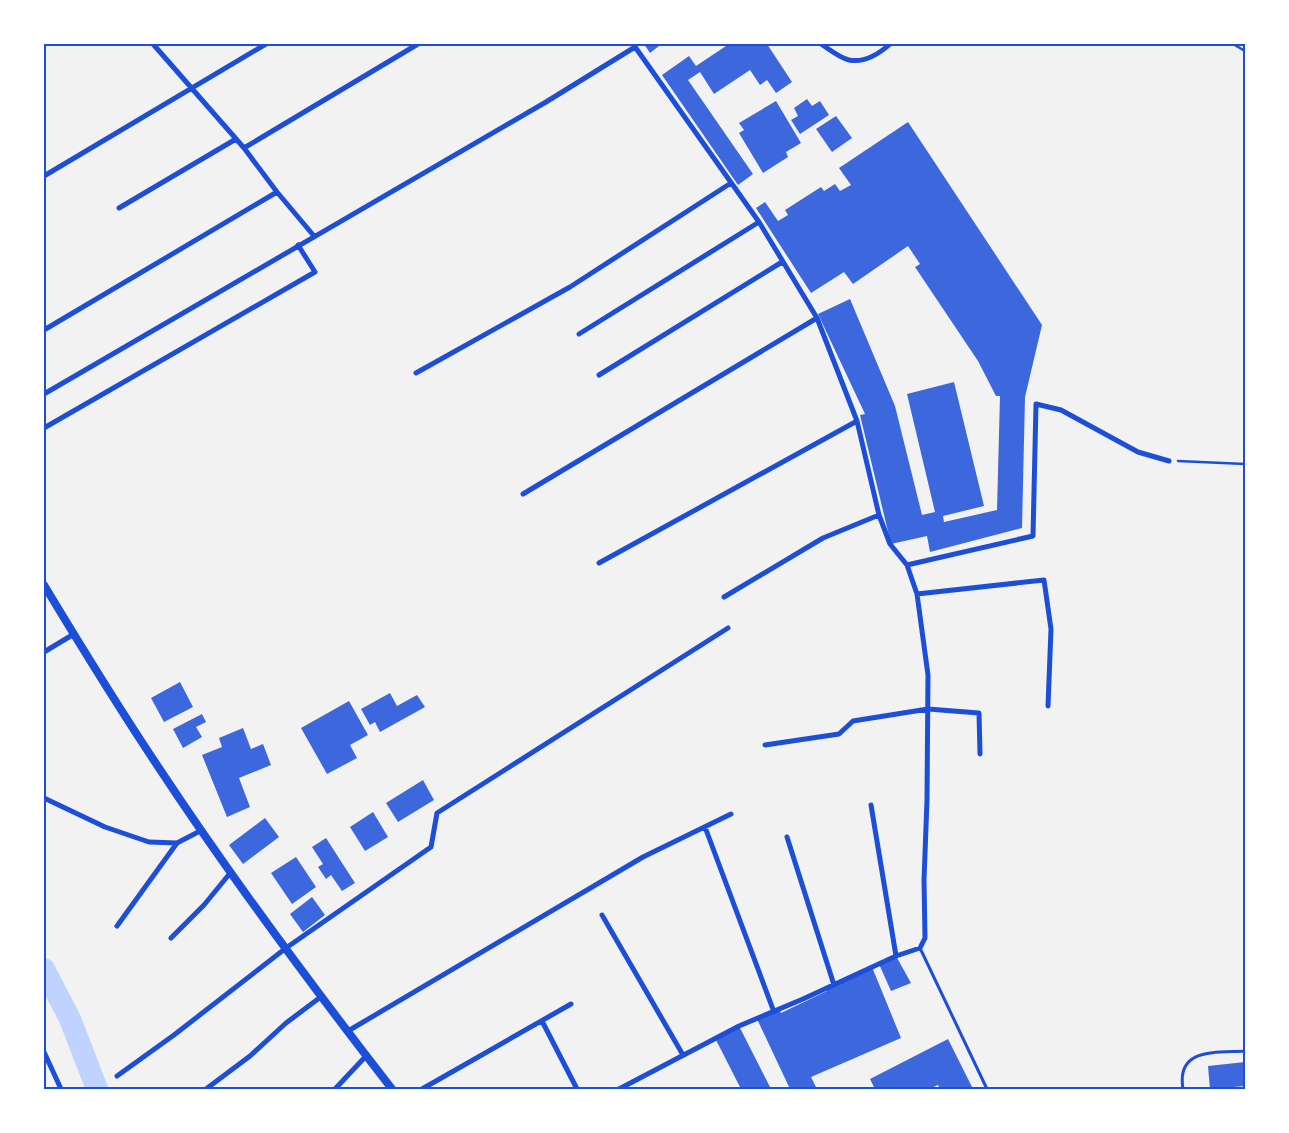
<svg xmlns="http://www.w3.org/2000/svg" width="1289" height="1133" viewBox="0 0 1289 1133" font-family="Overpass,sans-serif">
	<rect width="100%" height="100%" fill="#f2f2f2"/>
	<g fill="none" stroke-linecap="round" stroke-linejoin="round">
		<path stroke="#bfd3fe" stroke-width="22" d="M44,969L70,1019L97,1089"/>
	</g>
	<path fill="#3d67dc" d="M644,44H658L659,46L650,53Z
		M729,44H767L792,82L776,93L767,80L760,85L750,70L714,94L700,72L688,80L753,174L738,185L662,75L689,56L696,66Z
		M807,99L812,106L820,101L829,115L800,134L791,120L798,116L794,108Z
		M776,101L801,143L786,152L788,157L763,173L739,133L744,130L739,123Z
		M836,116L852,138L832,152L816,129Z
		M908,122L1042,325L1025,397L1022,528L930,552L927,536L891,544L860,415L865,414L818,314L850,299L895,406L922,515L935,512L907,394L954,382L984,506L943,516L944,522L997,510L1000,396H996L978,361L915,267L920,264L908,246L853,284L844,272L811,293L756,208L765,202L778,221L788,215L785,210L821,187L824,191L835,184L840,191L851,185L839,168Z
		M180,682L193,707L164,722L151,698Z
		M390,693L397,706L417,695L425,707L380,732L375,722L370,725L361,709Z
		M349,701L368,735L350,745L357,758L327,774L301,728Z
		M202,714L206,722L196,727L202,737L183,748L173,729Z
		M243,728L251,749L263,744L271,765L239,778L250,807L227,817L202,755L222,747L219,738Z
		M423,780L434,800L398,822L386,803Z
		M373,812L388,837L365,851L350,827Z
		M265,818L279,837L243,864L229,845Z
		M326,838L355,883L342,891L331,875L326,879L318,867L323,864L312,847Z
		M296,857L316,887L292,904L271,873Z
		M312,897L325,915L303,932L290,914Z
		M896,956L911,983L891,991L879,964Z
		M872,967L901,1038L811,1077L817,1089H790L757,1019L779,1009L781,1013L827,991L826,989Z
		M739,1026L771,1089H741L715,1038Z
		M948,1039L973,1089H940L938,1085L929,1089H875L870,1079Z
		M1245,1062V1086L1210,1089L1208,1066Z"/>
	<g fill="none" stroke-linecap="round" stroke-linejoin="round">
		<path stroke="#1d4ed8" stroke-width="2.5" d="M1233,44L1245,51
			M1178,461L1245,464"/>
		<path stroke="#1d4ed8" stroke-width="3" d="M920,948L987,1089
			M1183,1089C1176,1047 1216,1053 1245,1051"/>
		<path stroke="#1d4ed8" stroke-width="5" d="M153,44L244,148L277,192L314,236
			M821,44C829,49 840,58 849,60C865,63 880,53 890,44
			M244,148L418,44
			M44,176L266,44
			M119,208L236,139
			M44,330L277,192
			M579,334L759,222
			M416,373L570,287L731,183
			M599,375L782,262
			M44,394L546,102L635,47
			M44,428L315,272L298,245
			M523,494L817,318
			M599,563L857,421
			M907,565L1033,536L1036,404L1061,410L1138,452L1169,461
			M917,594L1044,580L1051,629L1048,706
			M724,597L823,538L879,515
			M44,652L74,634
			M765,745L839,734L853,721L928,709L979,713L980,754
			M44,798L105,827L149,842L177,843L202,830
			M871,805L896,956
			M705,827L774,1012
			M787,837L834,985
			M602,915L683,1055
			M117,926L177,843
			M171,938L204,905L231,872
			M542,1021L577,1089
			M348,1031L643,857L731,814
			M44,1052L61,1089
			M117,1076L174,1035L286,948L431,847L437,813L728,628
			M206,1089L250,1056L286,1023L322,996
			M335,1089L366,1056
			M422,1089L571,1004
			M619,1089L739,1026L803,999L896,956L920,948L925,938L924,880L927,800L928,675L917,594L907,565L890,544L879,515L857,421L817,318L759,222L633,44"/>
		<path stroke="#1d4ed8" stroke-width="8" d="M44,585C82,648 120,710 161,771C233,880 312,986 392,1089"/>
	</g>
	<rect width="1289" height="1133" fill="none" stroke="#ffffff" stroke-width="90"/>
	<rect x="45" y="45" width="1199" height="1043" fill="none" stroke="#1d4ed8" stroke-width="2"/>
</svg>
